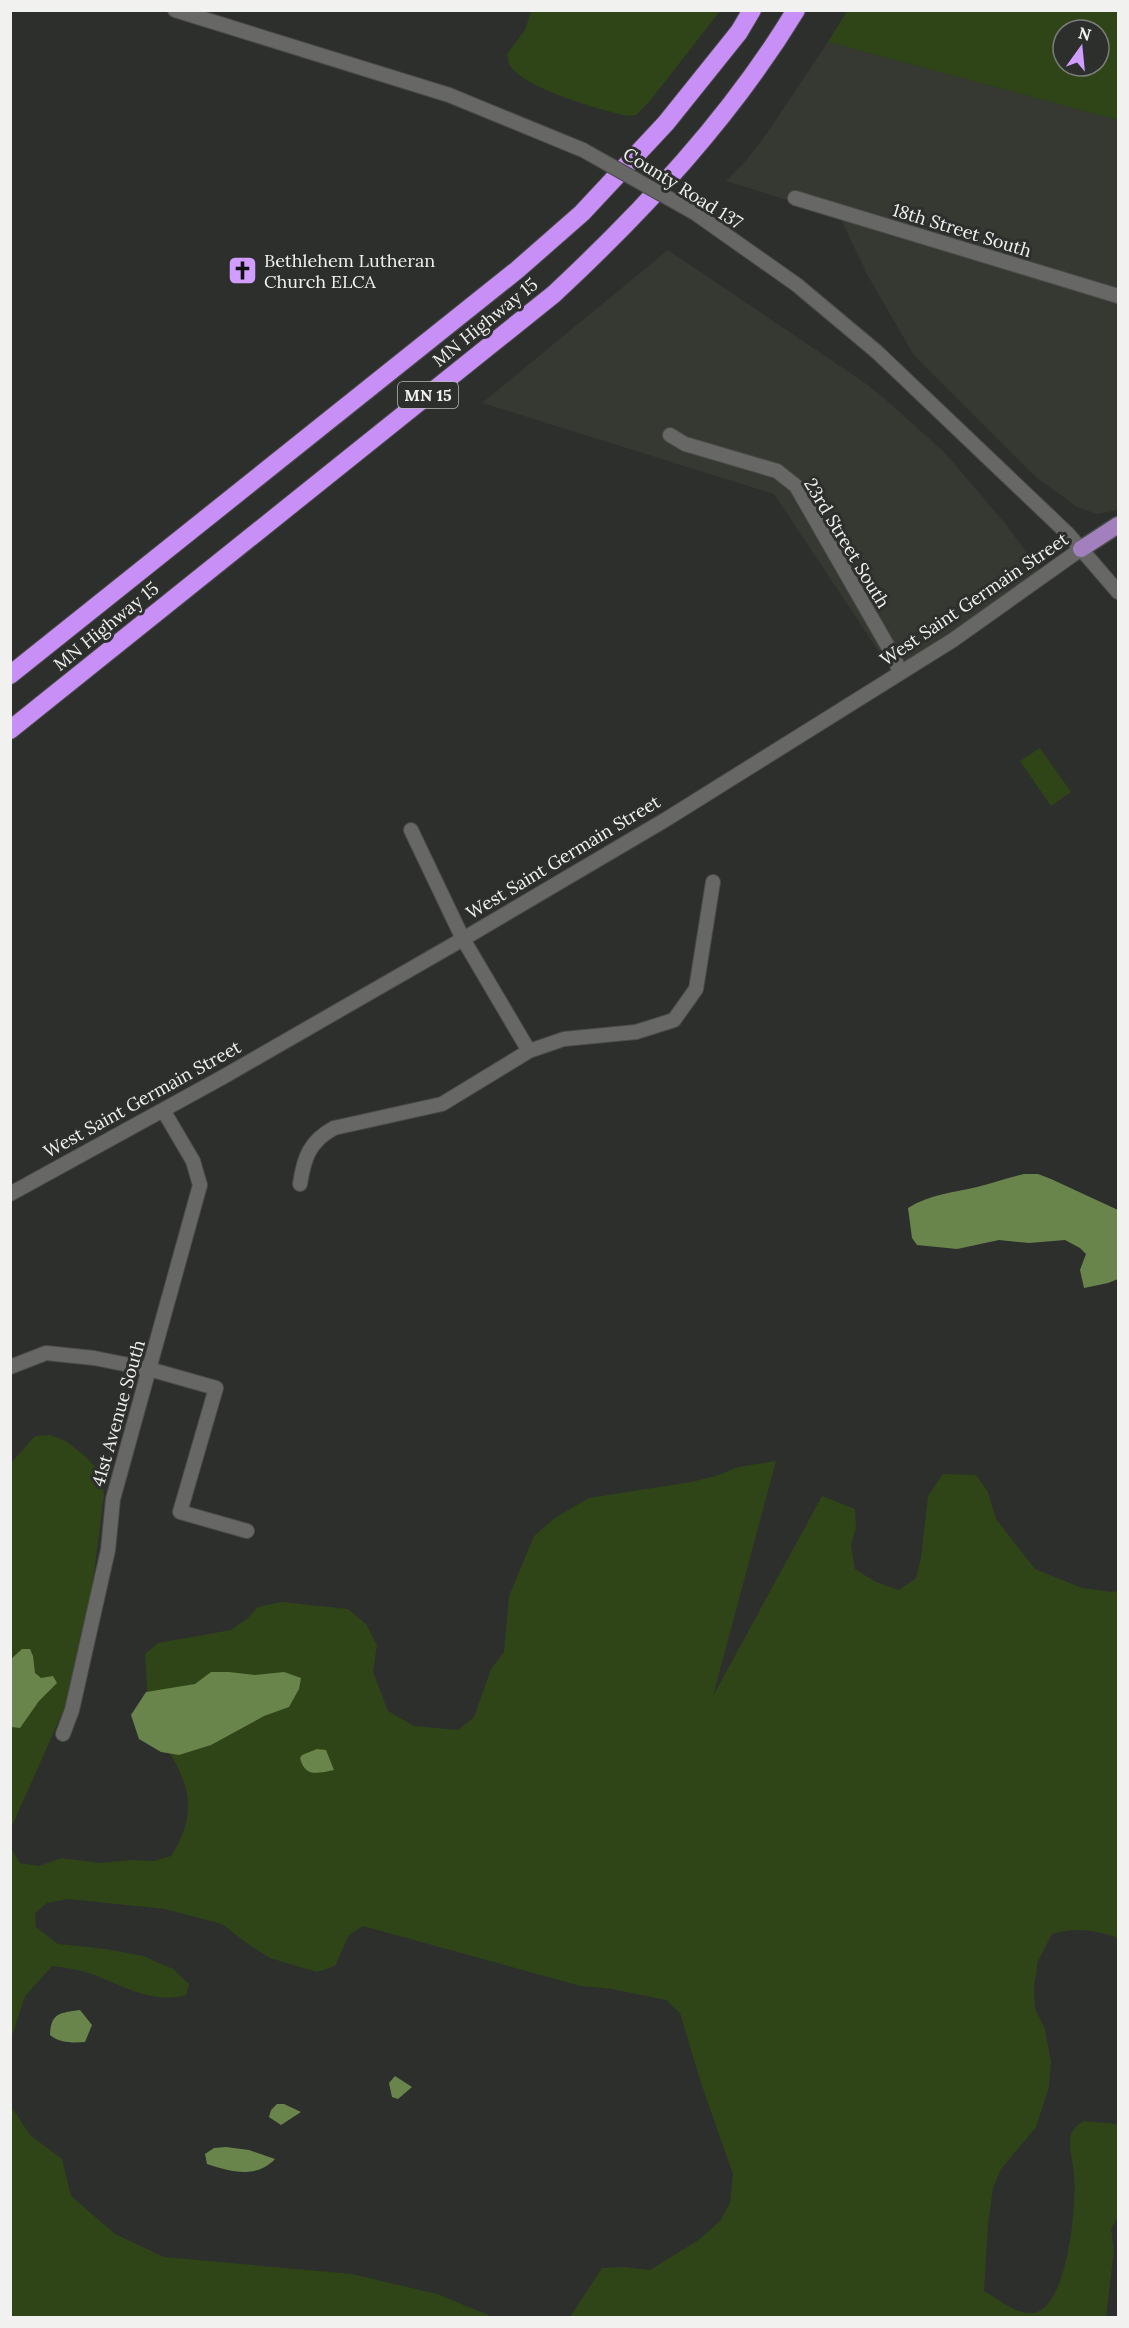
<svg xmlns="http://www.w3.org/2000/svg" width="1129" height="2328" viewBox="0 0 1129 2328" font-family="Lora,serif">
	<rect width="100%" height="100%" fill="#2d2f2c"/>
	<path fill="#353931" d="M828,42L1118,120V510L1097,514L1077,507L1037,478L913,354L867,274L839,216L726,181L744,163L765,136Z
		M668,250L868,385L892,405L945,453L1004,522L1042,573L893,673L774,494L482,403Z"/>
	<path fill="#2f4517" fill-rule="evenodd" d="M531,11V10L720,11L649,102L636,115L627,116C598,109 529,90 511,67C508,64 508,58 507,54L525,30Z
		M847,11H1118V120L828,42ZM1063,30H1099V66H1063Z
		M1040,748L1071,792L1051,806L1020,761Z
		M50,1435L66,1441L85,1456L100,1472L104,1495L91,1597L80,1637L72,1691L12,1826L11,1844V1463L35,1436Z
		M776,1461L713,1696L822,1496L855,1509L856,1528L851,1545L855,1569L876,1582L899,1590L916,1578L921,1558L928,1496L943,1474L976,1475L988,1492L996,1519L1035,1569L1082,1588L1111,1592L1118,1591V1938C1095,1930 1075,1927 1052,1934L1038,1961L1034,1986L1035,2009L1045,2029L1051,2062L1049,2087L1036,2127L1001,2169L993,2188L988,2224L984,2291C998,2299 1016,2315 1033,2313C1068,2309 1077,2202 1074,2175C1073,2161 1068,2148 1071,2134C1073,2129 1078,2125 1083,2121L1118,2124V2217L1111,2229L1114,2250L1106,2317H570L602,2268L624,2267L650,2270L700,2239L720,2221L730,2203L733,2174L701,2083L680,2013L666,2000L612,1989L581,1986L363,1926L349,1935L335,1966L317,1972L270,1958L248,1944L222,1924L165,1909L68,1899L47,1903L35,1913L36,1927L58,1944L106,1949L143,1956L173,1969L189,1984L186,1995C154,2004 127,1988 97,1976C83,1970 67,1968 52,1966L25,1996L11,2039V1848L20,1863L39,1866L61,1858L100,1863L131,1860L154,1861L171,1856C187,1832 194,1805 182,1777C175,1758 161,1743 154,1723C146,1703 147,1676 145,1654L158,1643L231,1630L248,1618L258,1607L282,1602L348,1609L366,1624L377,1645L373,1672L388,1711L414,1726L458,1730L474,1717L491,1669L504,1652L509,1596L534,1536L555,1518L589,1498L691,1482L716,1476L738,1467Z
		M10,2105L30,2135L62,2159L71,2196L115,2234L164,2257L352,2274L437,2294L493,2317H11Z"/>
	<path fill="#69854c" d="M1024,1174H1038L1051,1179L1118,1210V1279L1108,1283L1084,1288L1080,1270L1086,1254L1080,1248L1065,1240L1029,1243L999,1240L957,1249L917,1245L912,1238L908,1208C930,1194 953,1193 977,1187C993,1183 1008,1178 1024,1174Z
		M22,1649H30L33,1656L35,1673L41,1678L53,1676L57,1683L39,1701L20,1728L11,1727L10,1660Z
		M211,1672H229L255,1675L284,1672L301,1678L299,1689L289,1707L264,1716L211,1745L179,1755L161,1752L139,1739L131,1715L146,1692L195,1684Z
		M317,1749L326,1750L334,1770C318,1773 305,1778 300,1758L302,1755Z
		M80,2010L92,2025L85,2042C74,2043 59,2043 50,2035C51,2013 59,2013 80,2010Z
		M395,2076L412,2087L398,2099L392,2097L389,2083Z
		M277,2104H284L301,2112L281,2125L269,2117L271,2110Z
		M226,2147L249,2150L275,2159C256,2179 231,2172 207,2164L205,2154L214,2148Z"/>
	<g fill="none" stroke-linecap="round" stroke-linejoin="round">
		<defs>
			<path id="minor" d="M175,10L449,95L583,150
				M795,198L1118,296
				M695,213L797,285L877,352L1068,534L1118,592
				M670,435L685,444L777,471L796,486L894,657L900,673
				M411,830L463,939L529,1051
				M300,1184C304,1157 310,1141 334,1128L442,1104L529,1051L564,1039L636,1032L674,1020L696,989L713,882
				M10,1194L223,1077L463,939L665,820L953,640L1081,549
				M10,1367L46,1353L94,1358L149,1369L216,1388L180,1512L247,1531
				M63,1734L72,1710L108,1550L113,1499L200,1185L193,1161L163,1110"/>
			<path id="major" d="M1081,549L1118,525"/>
			<path id="highway" d="M10,675L517,270L582,213L666,123L739,32L752,10
				M10,730L554,294C645,209 731,117 796,10"/>
		</defs>
		<use href="#minor" stroke="#4b4c49" stroke-width="16"/>
		<use href="#major" stroke="#4b4c49" stroke-width="19"/>
		<use href="#highway" stroke="#4b4c49" stroke-width="20"/>
		<use href="#minor" stroke="#676865" stroke-width="14"/>
		<use href="#major" stroke="#a180bd" stroke-width="16"/>
		<use href="#highway" stroke="#c890f7" stroke-width="18"/>
		<defs>
			<path id="minor-bridge" d="M583,150L695,213"/>
		</defs>
		<use href="#minor-bridge" stroke="#4b4c49" stroke-width="16" stroke-linecap="butt"/>
		<use href="#minor-bridge" stroke="#676865" stroke-width="14"/>
	</g>
	<defs>
		<symbol id="church-square" viewBox="-11 -11 22 22"><rect x="-9" y="-9" width="18" height="18" rx="4" fill="#d19dfe" stroke="#2d2f2c"/><path d="M-1.2-6h2.4v3.5h3.3v2.4h-3.3V6h-2.4V-.1h-3.3v-2.4h3.3Z" fill="#111"/></symbol>
	</defs>
	<g fill-rule="evenodd">
		<use href="#church-square" x="226" y="254" width="33" height="33"/>
	</g>
	<g text-anchor="middle" dominant-baseline="central" stroke-width="6" stroke-linejoin="round" paint-order="stroke">
		<rect fill="#2d2f2c" stroke="#b6b8b5" stroke-width="1.5" x="398" y="382" width="60" height="26" rx="4.5"/>
		<g font-size="16" font-weight="bold" fill="#f1f2f0">
			<text x="428" y="395">MN 15</text>
		</g>
		<g font-size="18" fill="#f1f2f0" stroke="#2d2f2c">
			<text transform="translate(683 188) rotate(32)">County Road 137</text>
			<text transform="translate(962 230) rotate(17)">18th Street South</text>
			<text transform="translate(485 322) rotate(-39)">MN Highway 15</text>
			<text transform="translate(847 543) rotate(59)">23rd Street South</text>
			<text transform="translate(974 599) rotate(-34)">West Saint Germain Street</text>
			<text transform="translate(106 626) rotate(-39)">MN Highway 15</text>
			<text transform="translate(563 857) rotate(-31)">West Saint Germain Street</text>
			<text transform="translate(142 1099) rotate(-29)">West Saint Germain Street</text>
			<text transform="translate(118 1413) rotate(-74)">41st Avenue South</text>
		</g>
		<g font-size="18" fill="#f1f2f0" stroke="#2d2f2c" text-anchor="start">
			<text x="264" y="260">Bethlehem Lutheran<tspan x="264" dy="21">Church ELCA</tspan></text>
		</g>
	</g>
	<rect width="1129" height="2328" fill="none" stroke="#f1f2f0" stroke-width="24"/>
	<g transform="translate(1081 48) rotate(15)"><circle r="28" fill="#2d2f2c" stroke="#7b7d7a" stroke-width="1.5"/>
	<path d="M0-4.5L10 22L0 15L-10 22Z" fill="#d19dfe"/>
	<text y="-9" font-size="16" font-weight="bold" text-anchor="middle" fill="#f1f2f0">N</text>
	</g>
</svg>
